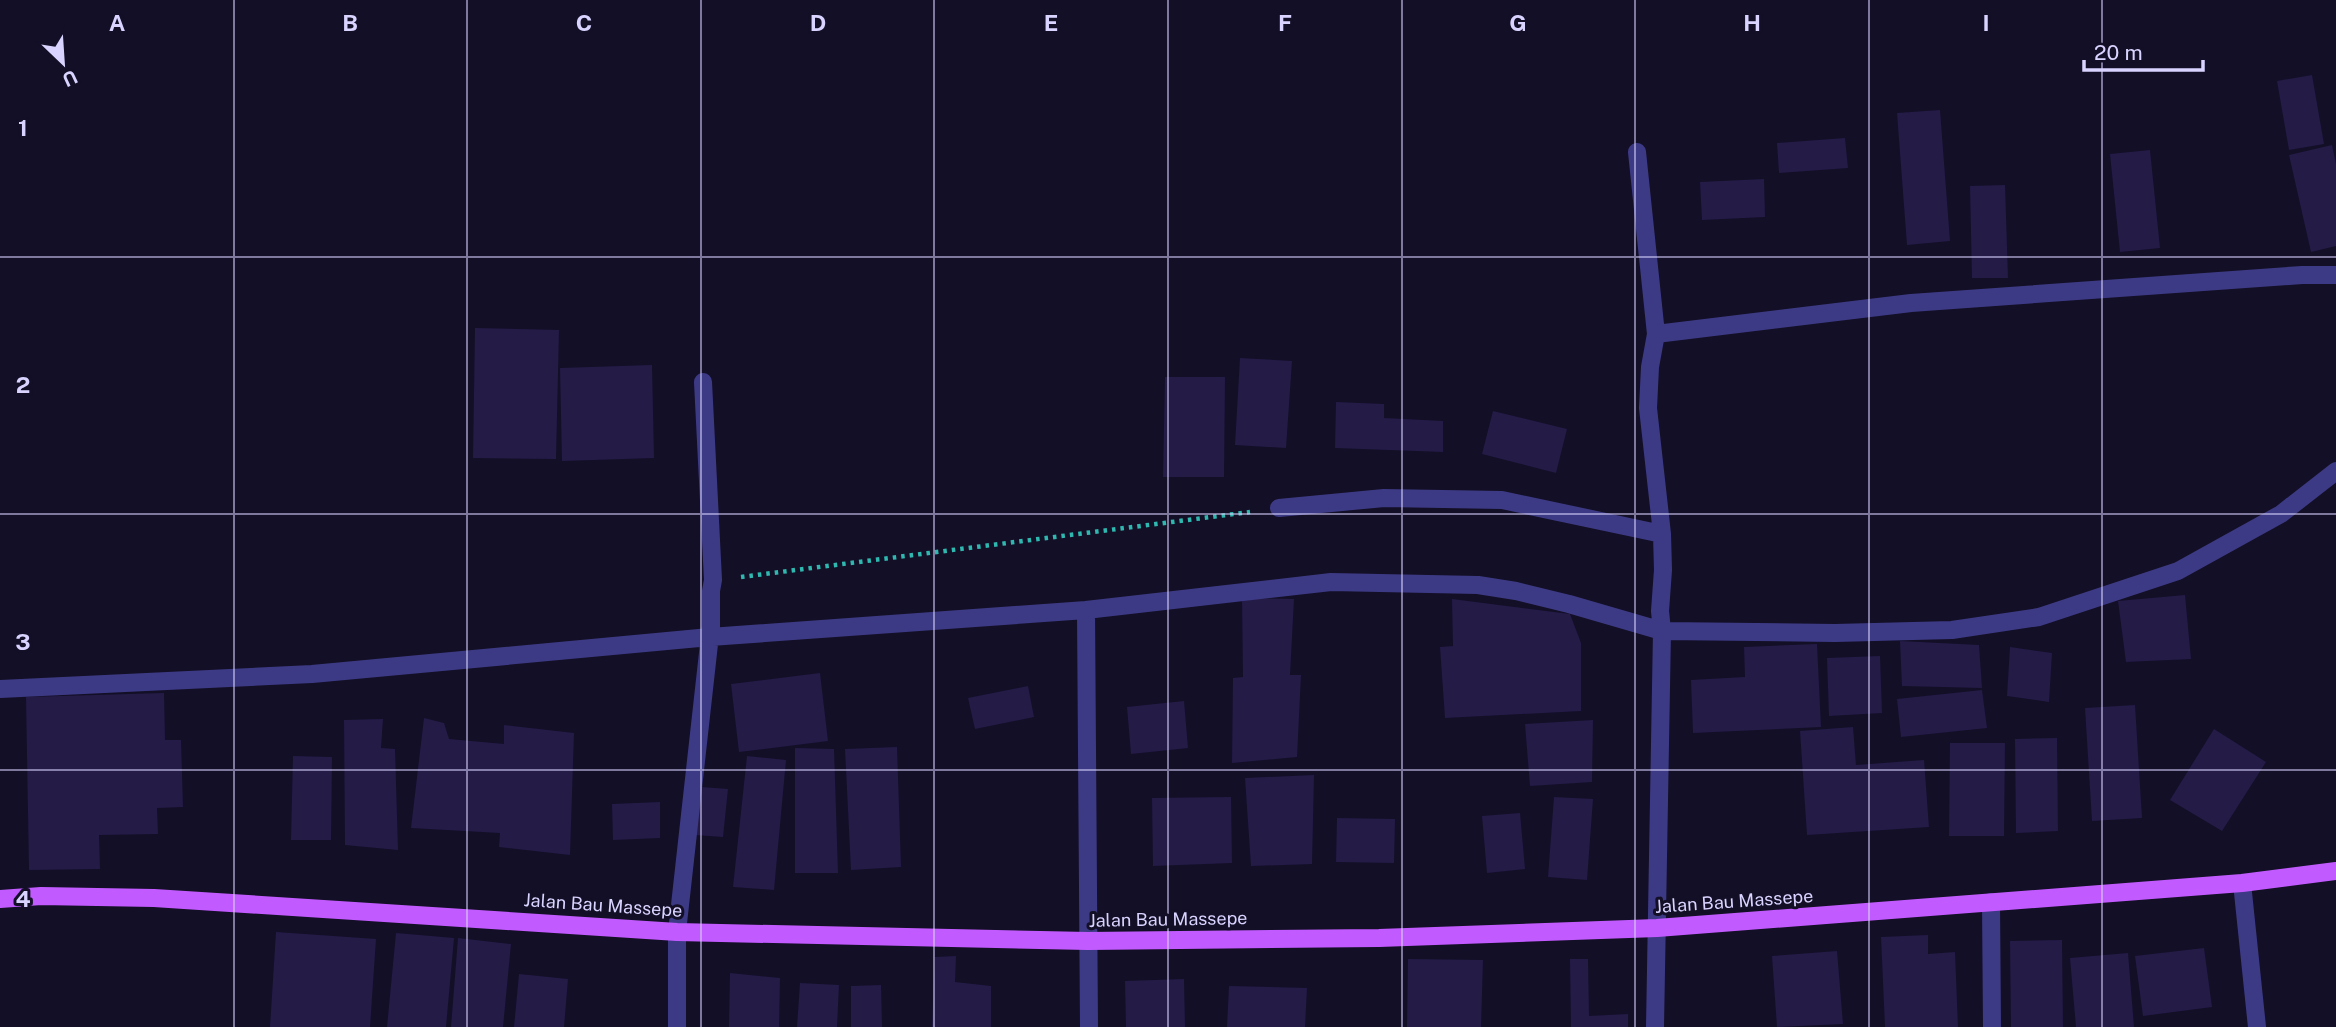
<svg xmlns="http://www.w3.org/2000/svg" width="2336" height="1027" viewBox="0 0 2336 1027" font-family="'Public Sans',sans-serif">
	<rect width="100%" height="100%" fill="#130f26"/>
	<path fill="#241b47" d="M2312,75L2324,144L2289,150L2277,81Z
		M1940,110L1950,241L1907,245L1897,113Z
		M1845,138L1848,168L1779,173L1777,143Z
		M2332,145L2336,164V246L2311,252L2289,155Z
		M2150,150L2160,248L2120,252L2110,154Z
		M1764,179L1765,217L1702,220L1700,182Z
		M2005,185L2008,278H1972L1970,186Z
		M475,328L559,330L556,459L473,458Z
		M1240,358L1292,361L1286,448L1235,445Z
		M652,365L654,458L562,461L560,368Z
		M1165,377H1225L1224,477H1163Z
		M1336,402L1384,404V418L1443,421V452L1335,448Z
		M1493,411L1567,429L1556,473L1482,454Z
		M2185,595L2191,659L2126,662L2118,601Z
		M1242,598L1294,599L1290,675H1301L1297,757L1232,763L1233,678L1243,677Z
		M1452,599L1570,614L1581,643V711L1445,718L1440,647L1453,646Z
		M1900,641L1979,645L1982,688L1902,686Z
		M1817,644L1821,727L1693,733L1691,680L1745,677L1744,647Z
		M2010,647L2052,653L2049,702L2007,696Z
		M1880,656L1882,713L1829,716L1827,658Z
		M820,673L828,741L739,752L731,684Z
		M1028,686L1034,717L975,729L968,698Z
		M1982,690L1987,728L1901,737L1897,699Z
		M164,693L165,740H181L183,807L157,808L158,834L99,835L100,869L29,870L26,697Z
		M1184,701L1188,748L1131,754L1127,707Z
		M2135,705L2142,818L2092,821L2085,708Z
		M424,718L444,723L449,739L504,744V725L574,733L570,855L499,847L500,833L411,828Z
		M383,719L381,748L395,749L398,850L345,845L344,720Z
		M1593,720L1592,782L1530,786L1525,724Z
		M1853,727L1856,765L1924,760L1929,827L1807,835L1800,731Z
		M2214,729L2266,762L2222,831L2170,800Z
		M2057,738L2058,831L2016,833L2015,739Z
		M1950,743H2005L2004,836H1949Z
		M897,747L901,867L851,870L845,749Z
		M795,748L834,749L838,873H795Z
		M293,756L332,757L331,840H291Z
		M747,756L786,760L774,890L733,887Z
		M1314,775L1312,864L1251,866L1245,778Z
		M701,787L728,789L723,837L695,835Z
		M1231,797L1232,863L1153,866L1152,798Z
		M1554,797L1593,799L1587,880L1548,877Z
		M660,802V838L613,840L612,804Z
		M1520,813L1525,869L1487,873L1482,816Z
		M1337,818L1395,819L1394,863L1336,862Z
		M276,932L376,939L370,1027H270Z
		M396,933L454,938L446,1027H387Z
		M1928,935V954L1955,952L1958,1027H1885L1881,937Z
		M458,938L511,944L503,1027H451Z
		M2062,940L2063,1027H2011L2010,941Z
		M2204,948L2212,1007L2143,1016L2135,956Z
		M1837,951L1843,1024L1777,1027L1772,956Z
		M2128,953L2134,1027H2076L2070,958Z
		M956,956L955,982L991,986V1027H932L935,957Z
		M1408,959L1483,960L1481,1027H1407Z
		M1570,959H1588L1589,1016L1628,1014V1027H1571Z
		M730,973L780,978L779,1027H729Z
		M519,974L568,979L564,1027H514Z
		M1184,979L1185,1027H1126L1125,981Z
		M800,983L839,985L837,1027H797Z
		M881,985L882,1027H851V986Z
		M1229,986L1307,988L1305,1027H1227Z"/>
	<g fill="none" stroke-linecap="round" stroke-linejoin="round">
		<path stroke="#2fb8b0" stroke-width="4.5" stroke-dasharray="3.5 5" stroke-linecap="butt" d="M741,577L1250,512"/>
		<path stroke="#3d3a85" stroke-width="18" d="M1637,152L1656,334L1650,367L1648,408L1662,534L1663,570L1660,611L1662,631L1655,1027
			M1656,334L1911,303L2302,275H2336
			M1279,508L1384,498L1502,500L1662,534
			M1086,610L1331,582L1478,585L1516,591L1569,604L1662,631L1835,633L1952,630L2039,617L2178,571L2281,514L2336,471
			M0,689L312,674L710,637L1086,610L1089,1027
			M2242,883L2257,1027
			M1991,902L1992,1027
			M677,1027V932L711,626V591L713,580L703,382"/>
		<path stroke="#c25bff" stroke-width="18" d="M0,899L41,896L154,898L677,932L1088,941L1379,938L1657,928L2242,883L2336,871"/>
	</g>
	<path fill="none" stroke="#d9d4ff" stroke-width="2" stroke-opacity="0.55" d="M234,0V1027M467,0V1027M701,0V1027M934,0V1027M1168,0V1027M1402,0V1027M1635,0V1027M1869,0V1027M2102,0V1027M0,257H2336M0,514H2336M0,770H2336"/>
	<g text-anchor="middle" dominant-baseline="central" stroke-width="6" stroke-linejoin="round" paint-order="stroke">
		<g font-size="18" fill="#d9d4ff" stroke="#130f26">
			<text transform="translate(1734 901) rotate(-4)">Jalan Bau Massepe</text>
			<text transform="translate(603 905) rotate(4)">Jalan Bau Massepe</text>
			<text transform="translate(1168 919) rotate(-1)">Jalan Bau Massepe</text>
		</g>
	</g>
	<g font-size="23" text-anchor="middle" font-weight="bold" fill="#d9d4ff" stroke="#130f26" stroke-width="6" stroke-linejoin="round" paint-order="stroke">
		<text x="117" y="31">A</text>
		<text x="350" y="31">B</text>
		<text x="584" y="31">C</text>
		<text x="818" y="31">D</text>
		<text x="1051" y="31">E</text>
		<text x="1285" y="31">F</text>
		<text x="1518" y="31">G</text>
		<text x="1752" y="31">H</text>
		<text x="1986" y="31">I</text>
		<text x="23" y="136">1</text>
		<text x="23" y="393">2</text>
		<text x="23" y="650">3</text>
		<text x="23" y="907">4</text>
	</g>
	<g transform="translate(63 63) rotate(155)" stroke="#130f26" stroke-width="5" paint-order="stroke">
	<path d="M0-5L12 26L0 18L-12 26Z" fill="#d9d4ff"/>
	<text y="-10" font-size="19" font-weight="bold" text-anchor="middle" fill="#d9d4ff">U</text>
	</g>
	<path d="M2084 60v10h119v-10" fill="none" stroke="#d9d4ff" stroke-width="3.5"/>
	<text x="2094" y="60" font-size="21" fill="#d9d4ff" stroke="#130f26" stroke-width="5" paint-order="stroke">20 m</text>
</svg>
